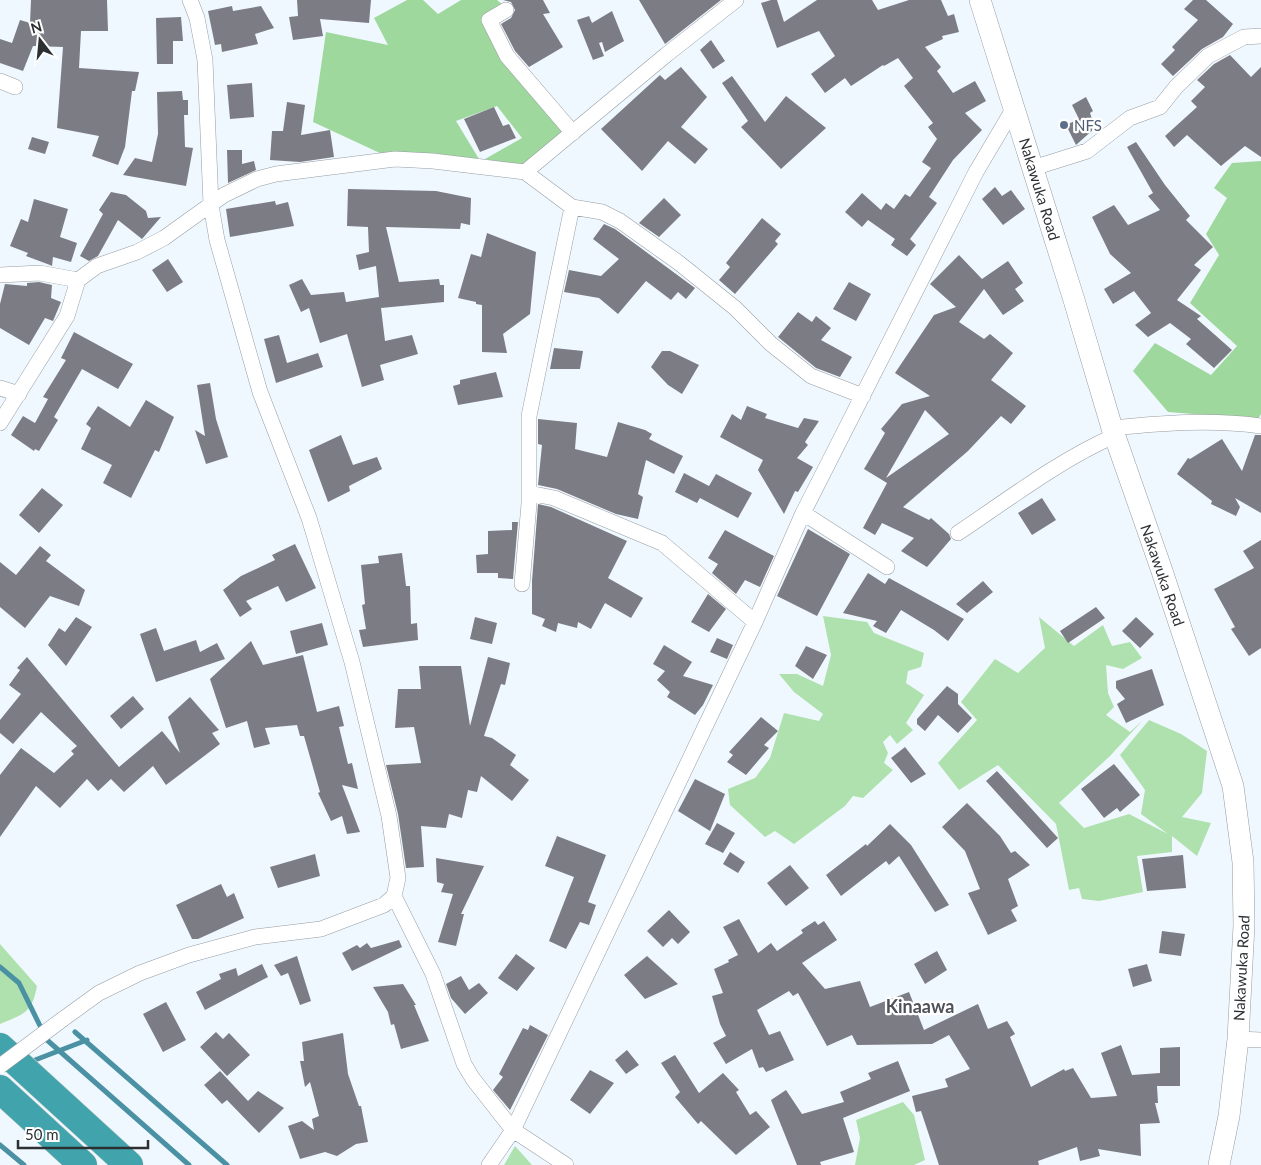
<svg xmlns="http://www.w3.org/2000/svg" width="1261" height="1165" viewBox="0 0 1261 1165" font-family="Lato,sans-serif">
	<rect width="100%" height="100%" fill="#f0f8ff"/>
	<path fill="#aee1ad" d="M823,616L867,622L874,633L924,653L921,667L908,671L906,683L924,695L906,723L913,730L897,744L890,735L883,742L888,753L884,763L893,770L863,798L853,796L845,806L794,844L775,831L765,837L730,805L728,789L755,778L770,758L784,713L819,721L823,714L794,692L779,674H797L823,686L831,655Z
		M1039,617L1074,646L1103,625L1112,646L1130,642L1142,658L1123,669L1106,665L1108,693L1114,707L1106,715L1130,732L1143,720L1110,756L1059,803L1084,828L1129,814L1168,834L1141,814L1145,790L1120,755L1149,720L1181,734L1207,751L1202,793L1182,817L1211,823L1197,856L1172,836V852L1137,856L1143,892L1099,901L1082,899L1079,888L1069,890L1056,824L998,765L959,790L938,763L977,720L961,702L995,659L1018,673L1045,648Z
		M0,944L37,986C32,1013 24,1014 0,1024Z
		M903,1102L914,1115L925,1160L914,1165H855L860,1138L856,1120Z
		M515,1146L532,1165H504Z"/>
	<path fill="#9ed89d" d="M407,0H423L438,14L461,0H497L503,5L484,21L566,134L521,168L485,159L522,138L497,106L456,121L479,159L382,154L313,122L326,32L388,45L374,18Z
		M1261,161V414L1258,419L1168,412L1133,371L1155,343L1211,375L1237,346L1190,303L1219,255L1206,234L1227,198L1214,188L1232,163Z"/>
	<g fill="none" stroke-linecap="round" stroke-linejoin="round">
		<path stroke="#4a91a4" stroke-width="5" d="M0,967L19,983L47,1040L189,1165
			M75,1032L227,1165
			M35,1060L87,1040
			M0,1145L24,1165"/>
	</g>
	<path fill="#7c7c84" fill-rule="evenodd" d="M31,0H107L108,31H81L79,68L139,72L135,91H132L125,147L118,165L92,156L99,136L57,128L63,47L33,46L23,71L0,63V39L12,43L20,20L30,23Z
		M297,0H371L369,23L320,19L323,36L293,40L289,17L298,16Z
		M503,0H543L550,13L543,14L563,47L529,67L515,51L501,24L511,18L515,10L511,2Z
		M639,0H721L665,44Z
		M771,0H777L784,22L817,0H872L878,10L909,0H941L948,16L954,14L959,32L942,36L943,39L925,47L941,67L937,71L953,93L975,81L986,101L965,113L982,130L953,160L929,197L937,203L910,239L916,245L907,256L891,245L895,239L868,220L862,227L845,212L862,193L881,210L886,203L894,209L905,194L910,197L931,168L922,162L937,139L928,127L933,123L904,86L913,78L898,58L884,66L883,65L851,86L845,78L825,93L811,74L835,56L819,31L777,48L761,3Z
		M1193,0H1206L1233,24L1223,37L1202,49L1173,76L1161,64L1175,50L1172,47L1198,20L1184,9Z
		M232,6L233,11L261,6L274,28L255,34L258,44L222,52L221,44L215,45L208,11Z
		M612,11L624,41L605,52L602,42L599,43L604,56L593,60L577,20L589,16L592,23Z
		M181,17L183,41H173V64H157L156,18Z
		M711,40L725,61L713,69L700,50Z
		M1230,55L1251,77L1261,67V157L1245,146L1221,166L1187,135L1174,147L1165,136L1197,107L1191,101L1205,87L1197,80L1214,64Z
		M681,67L707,97L681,127L708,149L695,164L668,141L642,171L601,129L660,75L665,80Z
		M732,76L765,122L786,96L826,128L781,169L741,127L748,121L722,83Z
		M252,83L254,117L230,119L227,85Z
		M182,91L183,100H188V115H184L185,147L193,148L186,186L123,175L135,158L152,162L158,134L157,92Z
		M1086,97L1093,111L1090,113L1095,128L1076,145L1066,125L1079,119L1072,105Z
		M287,102L305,105L301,135L330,130L334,157L300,162L270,160L272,131H283Z
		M494,107L503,126L509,124L516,138L480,152L464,119Z
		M32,137L49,142L45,154L28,149Z
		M1136,142L1165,185L1190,216L1186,220L1213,247L1194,265L1201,270L1177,300L1201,316L1197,319L1232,350L1214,368L1186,344L1191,339L1170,323L1148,337L1135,325L1151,313L1134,291L1113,304L1104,289L1131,273L1110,254L1092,217L1114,205L1128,225L1160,210L1148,196L1153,193L1127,147Z
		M227,150H242V164L254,161L256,170L228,183Z
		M995,187L1002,196L1011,190L1025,209L1003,225L982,199Z
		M348,189L436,191L471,198L470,225L461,223L460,229L386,227L399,282L439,279L440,285H444V302L381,308L385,341L412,335L418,354L380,365L384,380L362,387L347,334L320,343L309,308L301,312L289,285L302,279L311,295L344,292L346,302L379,297L376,266L359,270L356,255L369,252L368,227L347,226Z
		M111,192L126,195L146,211L148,218L161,217L142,239L118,220L98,256L89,261L80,256L103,214L99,210Z
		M664,198L681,215L659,237L639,223Z
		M34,199L68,209L60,237L77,243L71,262L53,257L52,266L50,265L26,256L28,253L10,246L21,219L28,222Z
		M275,201L276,205L288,202L294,226L230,237L226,209Z
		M762,218L781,234L775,241L778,244L735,294L719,280L730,267L726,263Z
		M604,224L615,229L695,288L686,299L678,292L671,300L646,281L618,314L599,298L564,292L569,270L601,276L619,259L593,239Z
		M487,233L536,252L530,314L503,334L507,353L482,352V305L476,304V302L458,298L471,254L481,257Z
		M959,255L982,279L1008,261L1023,283L1015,289L1024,301L1003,315L984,289L959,322L984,339L990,334L1013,353L991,380L1026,406L1011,424L1001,416L968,451L903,507L929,520L931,518L949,534L951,539L927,567L901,551L914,538L882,523L875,535L863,528L887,483L864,469L885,433L881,429L902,404L930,396L895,373L934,315L956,307L930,284ZM925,410L949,434L886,478Z
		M168,259L183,282L167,292L152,270Z
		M39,282L52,285L51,298L61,302L53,321L45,318L29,345L0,328V304L5,284L27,286V283Z
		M849,282L871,294L856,321L833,309Z
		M798,312L812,322L816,316L831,328L821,340L852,357L840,377L816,368L778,337Z
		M74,332L133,364L118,389L82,369L54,417L58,420L39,451L35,449L34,451L11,435L23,416L35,423L48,399L43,397L66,360L61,358Z
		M279,335L287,363L318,353L323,367L276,383L264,339Z
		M554,348L583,351L580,369H550Z
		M662,351H670L699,365L682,394L668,385L651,367Z
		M496,372L503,397L458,405L453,386L460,384V380Z
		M210,383L216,419L228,457L206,464L195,430L205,436L197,385Z
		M146,400L174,417L159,452L155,450L131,498L103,483L112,465L81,449L91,428L86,424L98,406L130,427Z
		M747,406L767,414L765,418L798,428L804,418L819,421L805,442L808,445L797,458L813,467L798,492L795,491L784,514L758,470L763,460L720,437L732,414L741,420Z
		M538,419L577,423L575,449L607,457L618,422L645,430L652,434L649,439L683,456L674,474L646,460L638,494L643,497L638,519L616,514L557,489L538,485L542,445L538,444Z
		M341,435L353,465L377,457L382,469L349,486L350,491L328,502L309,450Z
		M1255,435H1261V513L1235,498L1240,507L1236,516L1211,504L1212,501L1177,474L1188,458L1190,459L1222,439L1242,471Z
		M684,473L709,486L716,474L752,493L738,518L700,498L697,503L675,492Z
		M42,488L63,505L39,533L19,515Z
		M1042,498L1056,520L1032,535L1018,513Z
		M538,504L551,507L627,541L608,578L643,598L631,618L605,603L591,629L578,622L577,628L558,623L556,632L542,626L545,619L532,614V581Z
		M512,522H518L513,579L498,578V573H477L476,555L488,554V531L512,530Z
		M808,529L850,554L817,616L777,596Z
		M725,530L774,556L760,587L745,580L736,594L712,573L718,564L708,558Z
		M1261,540V648L1249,656L1231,629L1235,627L1214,589L1254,568L1243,551Z
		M295,544L316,588L286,602L278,586L246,601L252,609L240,617L223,590L241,576L275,560L272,555Z
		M40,546L51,555L46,561L85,590L79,606L50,596L25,628L0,607V562L16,575Z
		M402,553L406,586H410L411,624L417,623L418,640L363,647L359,630L366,629L362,605L365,604L361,565L379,563L378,556Z
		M868,573L885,584L889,578L964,619L948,641L934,630L901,610L886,633L873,626L877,621L843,613Z
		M983,581L993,592L967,613L956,604Z
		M708,594L726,609L709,632L691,622Z
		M1096,607L1105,618L1068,643L1060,631Z
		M76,617L92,627L66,666L48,645L59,628L65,632Z
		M475,617L497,623L492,644L470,639Z
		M1136,617L1154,634L1140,648L1122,631Z
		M322,623L328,645L296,654L290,631Z
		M156,628L164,651L196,640L200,652L217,643L225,659L156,682L140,634Z
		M717,638L733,645L727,659L710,652Z
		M251,641L263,665L303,655L317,712L339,706L344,726L339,727L348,764L352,763L358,789L342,785L360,832L347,834L342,816L331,821L318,793L320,792L304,736H300L297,725L265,728L270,744L254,748L247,721L226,728L210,679Z
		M664,645L692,662L683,676L713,685L703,705L695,715L667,697L670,692L657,680L665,671L653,664Z
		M806,646L827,655L813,679L795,666Z
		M27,657L119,767L162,731L180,753L168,717L190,697L219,730L212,733L220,744L166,785L153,766L124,792L111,779L98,791L87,779L60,808L36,786L0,837V775L21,748L54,773L74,754L71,751L77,746L41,712L13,744L0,733V720L21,694L9,685L20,670L17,668Z
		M488,657L510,663L505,685L501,684L484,736L492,738L516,755L510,765L529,780L512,801L481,776L477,792L468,790L462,818L449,814L446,828L421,826L424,867L406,868L398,814L386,765L421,763L414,727L395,728L398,689H421L419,666H461L470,726Z
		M1152,669L1164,705L1126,723L1117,704L1125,699L1116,688V681Z
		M947,686L958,694V704L972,718L958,733L938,715L925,731L917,724V719Z
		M133,696L144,709L121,729L110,716Z
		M761,717L778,731L764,745L769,748L746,775L727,762L733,755L729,752Z
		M905,747L926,774L911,783L891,758Z
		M1114,764L1140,795L1120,812L1117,808L1104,818L1081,789Z
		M997,771L1058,838L1047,848L986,781Z
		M695,779L725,794L710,831L678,811Z
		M967,803L1000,836L1011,853L1015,851L1030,865L1008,879L1018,906L1011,910L1017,921L988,935L968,893L980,889L965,851L942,827Z
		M717,823L735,833L723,853L705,844Z
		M890,824L911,845L949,905L935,912L899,856L889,865L886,861L841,896L826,875L866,844L867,846Z
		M557,836L606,855L588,902L596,905L589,925L580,922L566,949L549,941L574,877L545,866Z
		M730,852L745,862L738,873L723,864Z
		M315,854L320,876L278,888L270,867Z
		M1183,855L1186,888L1147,891L1142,859Z
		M436,858L484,866L461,914H464L456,946L438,942L453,894L441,892L444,884L437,882Z
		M790,865L809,888L786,906L767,883Z
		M221,884L227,897L234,893L244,918L198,939H192L176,905Z
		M669,910L690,932L678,944L672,938L663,947L647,931Z
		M739,919L758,953L771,943L777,951L803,933L801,930L815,921L818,925L824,921L837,940L802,963L825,989L860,981L870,1007L909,992L924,1030L978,1004L988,1029L1007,1021L1015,1034L1010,1037L1031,1087L1064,1069L1065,1071L1073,1068L1091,1098L1117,1096L1101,1053L1121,1045L1132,1075L1160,1073V1048L1180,1047V1086H1157L1158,1103H1155L1160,1123L1140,1124L1141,1156L1098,1149L1100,1156L1080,1161L1077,1147L1038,1161L1039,1165H939L921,1111L916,1112L912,1096L948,1087L945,1079L970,1069L949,1035L932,1044L857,1045L852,1035L827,1046L798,993L793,996L789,991L757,1010L769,1035L780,1031L794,1060L766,1072L763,1067L759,1068L752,1049L726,1064L713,1043L726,1036L720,1024L712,996L723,993L714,969L729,962L728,960L738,955L723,927Z
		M1162,931L1185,934L1181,956L1159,953Z
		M399,940L402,947L352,971L342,953L357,945L360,948L367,943L371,948Z
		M937,951L947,970L925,984L914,964Z
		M516,954L535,968L517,991L498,978Z
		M297,956L311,1001L300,1005L288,973L281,976L274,965Z
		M647,956L678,984L645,999L624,975Z
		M262,964L268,977L205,1010L196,992L221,979L219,974L236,968L238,976Z
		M1147,964L1152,981L1133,987L1128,969Z
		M461,976L469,990L479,983L488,993L465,1014L451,998L446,984Z
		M403,984L416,1005H414L429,1041L401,1049L394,1024L391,1025L388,1012L373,987Z
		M166,1002L186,1040L163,1052L143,1014Z
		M530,1025L548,1035L510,1110L493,1090L503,1077L499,1074L523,1028L528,1030Z
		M216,1032L223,1039L229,1033L250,1055L227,1076L200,1047Z
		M343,1033L348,1074L359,1106H361L368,1142L356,1144L337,1156L325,1152L300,1159L288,1126L302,1121L314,1130L312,1119L319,1116L310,1082L305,1087L300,1061H304L302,1042Z
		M627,1050L639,1065L626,1074L615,1060Z
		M675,1055L699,1093L723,1073L739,1090L736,1092L750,1115L756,1111L770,1127L736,1155L701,1121L698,1124L675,1097L680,1092L661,1063Z
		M898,1061L910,1091L843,1118L854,1152L820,1162L821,1165H797L771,1100L786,1090L802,1114L844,1102L840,1092L871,1079L868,1073Z
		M590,1070L614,1083L590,1114L570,1100Z
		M220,1071L248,1101L258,1091L284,1108L259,1133L227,1100L222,1104L204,1085Z"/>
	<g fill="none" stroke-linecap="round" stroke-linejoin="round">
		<defs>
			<path id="minor" d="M506,10L489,20L507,56L573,133
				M0,81L15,87
				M1033,168L1087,151L1130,118L1160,107L1176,87L1208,56L1244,37L1261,36
				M525,172L666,55L736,0
				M0,275L40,273L78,280
				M0,388L19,394
				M0,423L67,316L78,280L97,266L137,252L164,238L224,195L257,179L276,174L395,159L433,161L525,172L572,207L602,212L620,221L679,263L735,308L771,344L811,376L863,396
				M1112,428C1162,423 1211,419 1261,426
				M529,493L554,498L662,543L755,622
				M803,513L887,567
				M958,533C1009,499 1058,461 1114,436
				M522,584L529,504V416L572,207
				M394,896L433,974L464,1064L473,1079L513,1130L566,1165
				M63,1019L99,993L140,973L189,955L255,937L321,929L384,905L394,896L398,878L389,816L352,662L309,518L260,392L217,240L211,205L205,60L197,18L190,0
				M1238,1039L1261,1040
				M489,1165L513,1130L755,622L803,513L976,172L1015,106"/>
			<path id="secondary" d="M980,0L1074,300L1112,428L1161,568L1233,786L1243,862L1244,925L1238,1039L1229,1116L1219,1165"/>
			<path id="motorway" d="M0,1047L129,1165
				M0,1089L83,1165"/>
		</defs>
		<use href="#minor" stroke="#969da3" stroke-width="16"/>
		<use href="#secondary" stroke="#969da3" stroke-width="22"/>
		<use href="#motorway" stroke="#d5d6d6" stroke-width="29"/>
		<use href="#minor" stroke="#fff" stroke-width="15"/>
		<use href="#secondary" stroke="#fff" stroke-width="21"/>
		<use href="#motorway" stroke="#41a3ab" stroke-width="28"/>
		<defs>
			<path id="minor-bridge" d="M0,1066L63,1019"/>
		</defs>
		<use href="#minor-bridge" stroke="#969da3" stroke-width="16" stroke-linecap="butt"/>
		<use href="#minor-bridge" stroke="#fff" stroke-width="15"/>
	</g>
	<circle fill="#5c6f8a" stroke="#fff" stroke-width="2" cx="1064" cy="125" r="5"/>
	<g text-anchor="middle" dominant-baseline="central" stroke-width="4.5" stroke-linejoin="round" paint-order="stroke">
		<g font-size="15" fill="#4e5e75" stroke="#fff" text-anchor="start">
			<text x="1074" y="125">NFS</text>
		</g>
		<g font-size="15" fill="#2d3033" stroke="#fff">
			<text transform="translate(1040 189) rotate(73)">Nakawuka Road</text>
			<text transform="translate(1163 575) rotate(71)">Nakawuka Road</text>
			<text transform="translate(1241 968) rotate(-87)">Nakawuka Road</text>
		</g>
		<g font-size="18" font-weight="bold" fill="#4c5258" stroke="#fff">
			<text x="920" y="1006">Kinaawa</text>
		</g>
	</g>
	<g transform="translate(40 40) rotate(344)" stroke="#ffffff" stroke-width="4" paint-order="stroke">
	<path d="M0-4L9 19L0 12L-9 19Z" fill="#2d3033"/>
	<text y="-8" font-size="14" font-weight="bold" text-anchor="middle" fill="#2d3033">N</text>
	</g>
	<path d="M18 1140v8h130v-8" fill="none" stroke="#2d3033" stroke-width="2.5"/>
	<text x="25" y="1140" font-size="15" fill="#2d3033" stroke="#ffffff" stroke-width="4" paint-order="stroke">50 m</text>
</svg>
